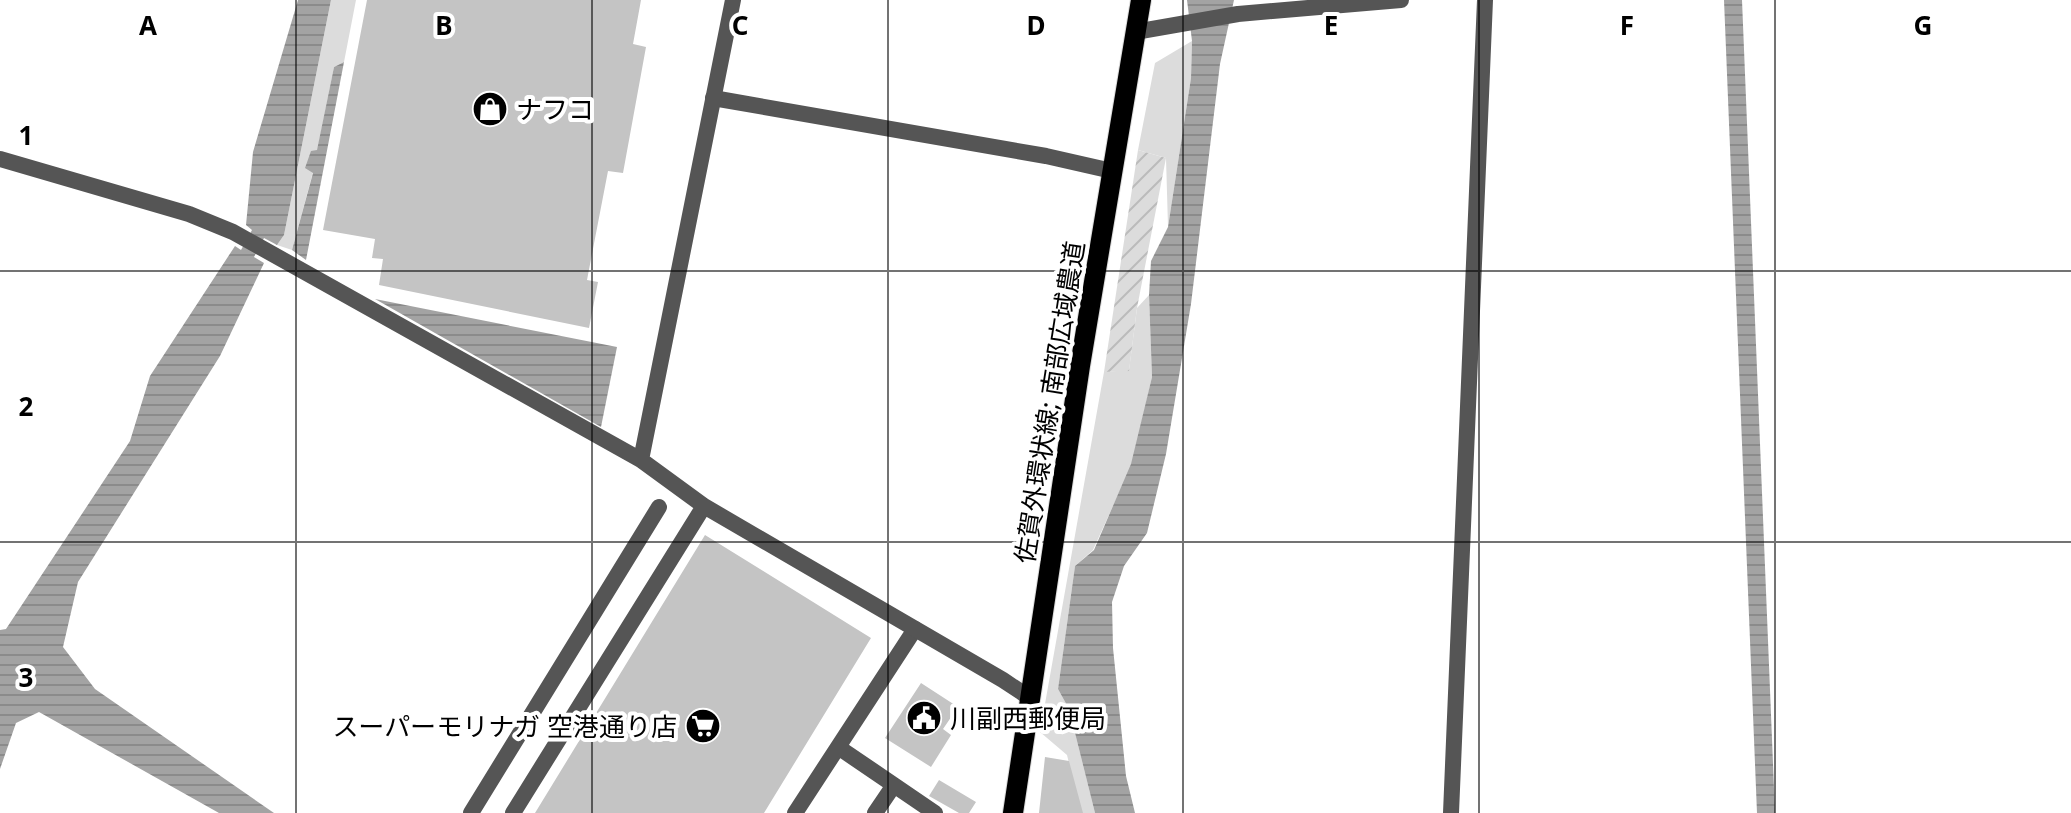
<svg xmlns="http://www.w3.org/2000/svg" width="2071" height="813" viewBox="0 0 2071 813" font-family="'Noto Sans','Noto Sans JP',sans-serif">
	<defs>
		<pattern id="garden-furrows" width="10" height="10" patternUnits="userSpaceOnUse" patternTransform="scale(2)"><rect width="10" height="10" fill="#dcdcdc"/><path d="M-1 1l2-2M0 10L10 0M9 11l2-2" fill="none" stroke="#bbb"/></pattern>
		<pattern id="water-rules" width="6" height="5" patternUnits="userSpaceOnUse" patternTransform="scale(2)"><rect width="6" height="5" fill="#a3a3a3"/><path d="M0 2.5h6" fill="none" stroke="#8b8b8b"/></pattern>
	</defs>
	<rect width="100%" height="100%" fill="#fff"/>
	<path fill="#dcdcdc" d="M331,0H356L344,62L334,67L313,172L292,250L277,245L284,235Z
		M1192,41L1191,78L1168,227L1166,158L1138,150L1155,63Z
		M1149,295L1152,377L1132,464L1093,550L1075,566L1058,689L1069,709L1095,813H1081L1067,755L1040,732L1104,372L1129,370L1137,308Z"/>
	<path fill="url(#garden-furrows)" d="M1138,150L1166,158L1137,308L1129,371L1104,372Z"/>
	<path fill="url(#water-rules)" d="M298,0H331L284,235L277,245L264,238L254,257L264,263L220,356L78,582L63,647L95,689L274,813H219L39,712L16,723L0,769V630L6,629L130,441L150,376L235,246L241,250L252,230L246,225L253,152Z
		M1187,0H1234L1220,64L1191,304L1166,454L1147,533L1124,566L1112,602L1113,648L1126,776L1135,813H1095L1069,709L1058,689L1075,566L1094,550L1131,464L1152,377L1149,295L1151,261L1168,227L1191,78L1192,41Z
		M1724,0H1742L1775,813H1757Z
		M344,62L306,260L292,250L313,173L305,168L311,151L317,150L334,67Z
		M375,299L617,347L601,427Z"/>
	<path fill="#c4c4c4" d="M367,0H641L633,44L646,47L623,173L608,171L587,280L598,282L589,328L379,285L383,259L372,258L375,239L323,230Z
		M705,535L871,638L764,813H535Z
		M921,683L958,707L943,729L951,735L931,767L885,738Z
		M1045,757L1069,761L1083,813H1039Z
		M939,780L976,802L969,813H959L929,796Z"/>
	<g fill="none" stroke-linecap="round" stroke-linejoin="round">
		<defs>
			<path id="primary" d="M1013,813L1080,366L1141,0"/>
		</defs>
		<use href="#primary" stroke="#dbdbdb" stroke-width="22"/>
		<path stroke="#555" stroke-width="16" d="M713,98L1046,156L1112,171
			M838,747L935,813
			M471,813L659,507
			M795,813L915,629
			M875,813L894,785"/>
		<path stroke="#555" stroke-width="16" d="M1135,32L1238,14L1401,0
			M0,159L189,214L233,232L641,460L704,506L1003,680L1030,698
			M641,460L733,0
			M513,813L704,506
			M1451,813L1485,0"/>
		<use href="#primary" stroke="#000" stroke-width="20"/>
	</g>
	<path fill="none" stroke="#000" stroke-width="2" stroke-opacity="0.55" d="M296,0V813M592,0V813M888,0V813M1183,0V813M1479,0V813M1775,0V813M0,271H2071M0,542H2071"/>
	<defs>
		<symbol id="shop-disc" viewBox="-11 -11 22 22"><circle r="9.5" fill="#000" stroke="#fff"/><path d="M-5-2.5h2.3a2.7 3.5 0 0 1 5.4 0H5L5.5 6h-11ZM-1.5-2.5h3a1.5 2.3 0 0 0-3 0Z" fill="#fff"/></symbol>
		<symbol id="civic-disc" viewBox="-11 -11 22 22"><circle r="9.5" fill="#000" stroke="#fff"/><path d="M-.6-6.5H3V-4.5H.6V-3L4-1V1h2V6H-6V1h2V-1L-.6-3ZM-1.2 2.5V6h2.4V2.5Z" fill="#fff"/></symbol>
		<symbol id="supermarket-disc" viewBox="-11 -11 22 22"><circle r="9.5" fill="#000" stroke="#fff"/><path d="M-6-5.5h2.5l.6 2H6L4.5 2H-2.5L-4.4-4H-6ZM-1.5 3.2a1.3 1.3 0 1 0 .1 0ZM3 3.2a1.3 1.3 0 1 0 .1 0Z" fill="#fff"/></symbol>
	</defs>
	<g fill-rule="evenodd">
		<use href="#shop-disc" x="470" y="89" width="40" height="40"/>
		<use href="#civic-disc" x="904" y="698" width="40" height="40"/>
		<use href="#supermarket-disc" x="683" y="706" width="40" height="40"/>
	</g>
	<g text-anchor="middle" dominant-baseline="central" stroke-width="8" stroke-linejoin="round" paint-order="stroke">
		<g font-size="26" fill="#000" stroke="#fff" text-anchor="start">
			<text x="516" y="109">ナフコ</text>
			<text x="950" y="718">川副西郵便局</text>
			<text x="677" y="726" text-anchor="end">スーパーモリナガ 空港通り店</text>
		</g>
		<g font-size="26" fill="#000" stroke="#fff">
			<text transform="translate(1049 402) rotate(-81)">佐賀外環状線; 南部広域農道</text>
		</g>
	</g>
	<g font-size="26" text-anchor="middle" font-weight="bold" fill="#000" stroke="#fff" stroke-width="8" stroke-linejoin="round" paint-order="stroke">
		<text x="148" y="35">A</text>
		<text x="444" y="35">B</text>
		<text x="740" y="35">C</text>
		<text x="1036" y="35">D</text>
		<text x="1331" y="35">E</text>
		<text x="1627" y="35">F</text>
		<text x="1923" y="35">G</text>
		<text x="26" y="145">1</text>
		<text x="26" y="416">2</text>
		<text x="26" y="687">3</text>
	</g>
</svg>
